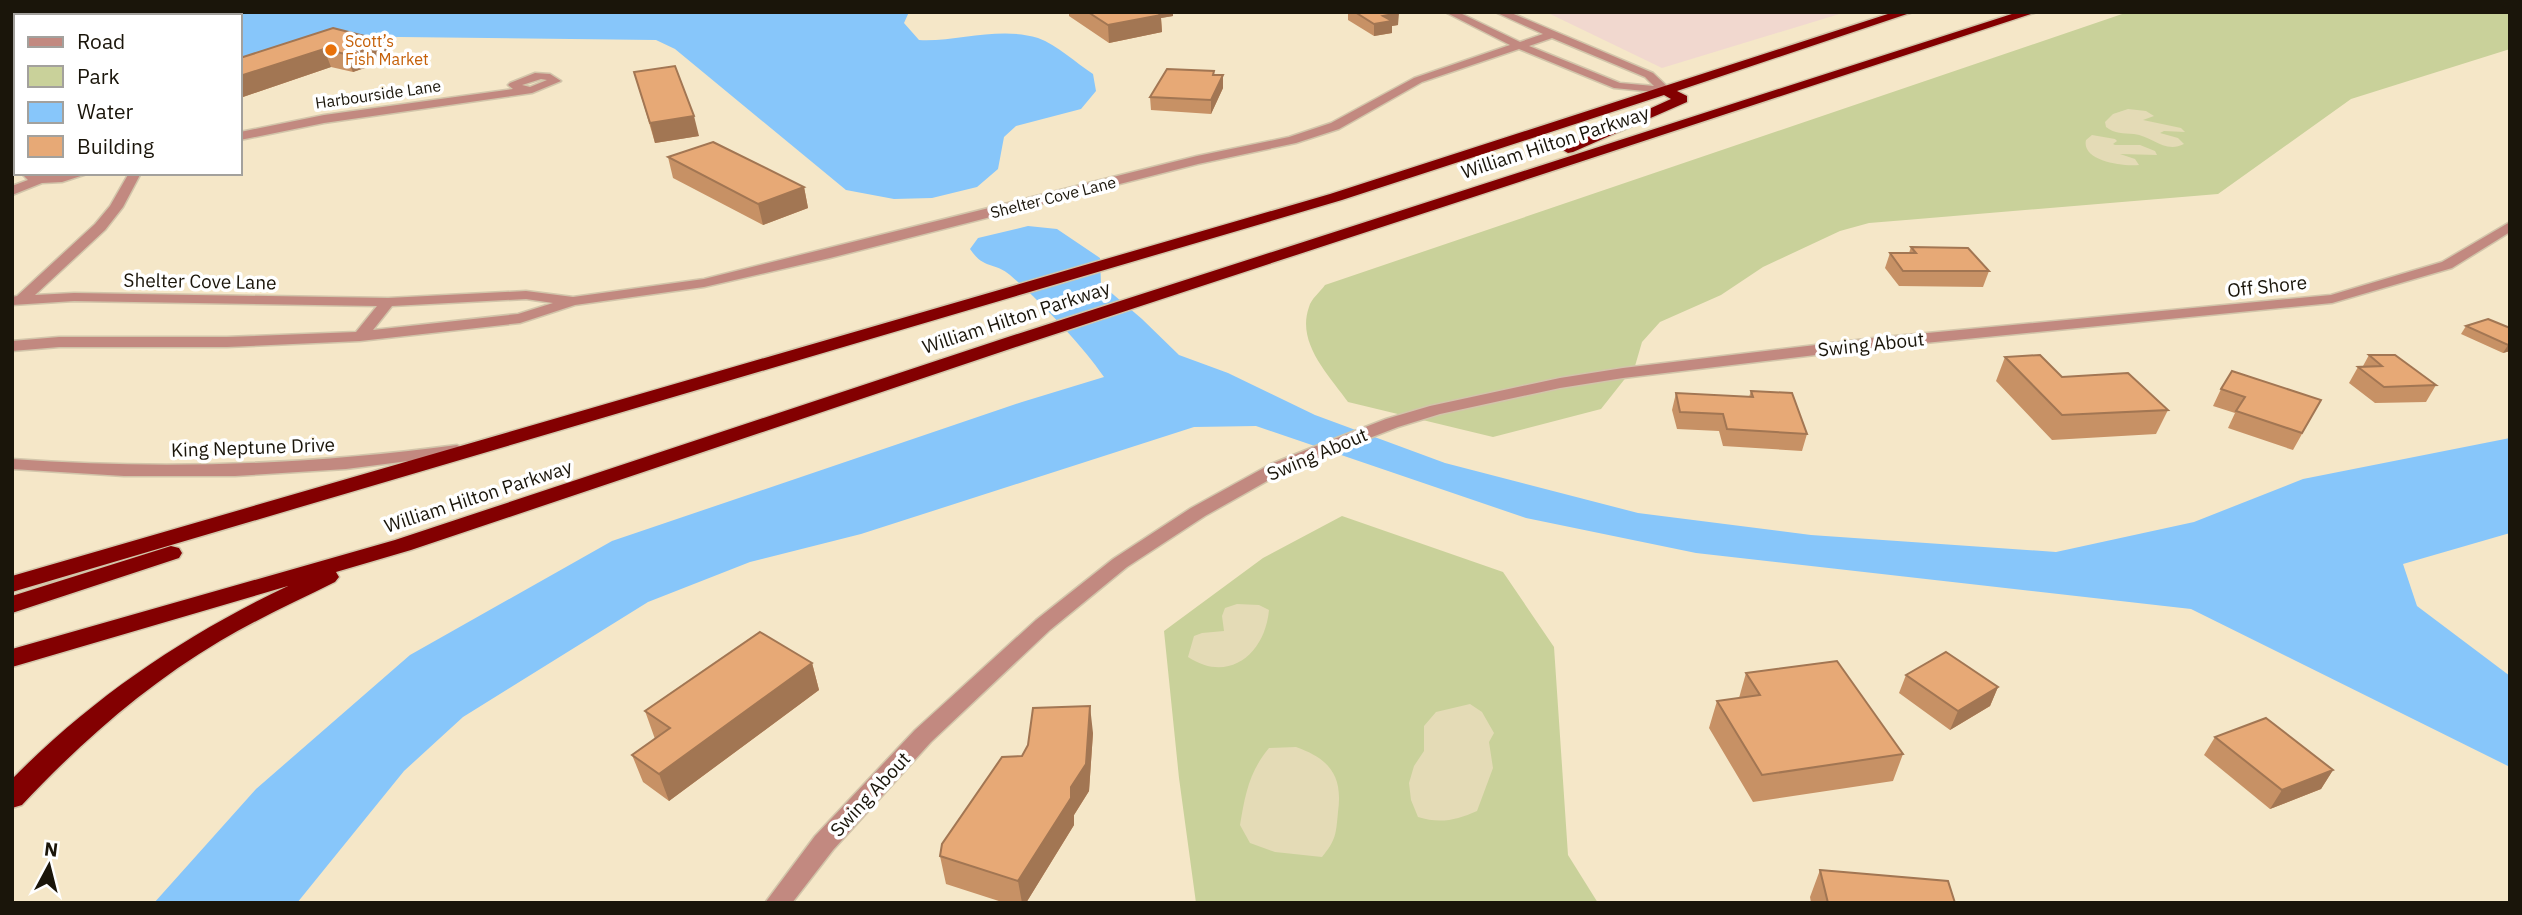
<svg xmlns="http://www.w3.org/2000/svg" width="2522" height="915" viewBox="0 0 2522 915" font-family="'IBM Plex Sans',sans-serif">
	<rect width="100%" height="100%" fill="#f5e7c8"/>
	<path fill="#f1d8cf" d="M1546,12H1846L1662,68Z"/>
	<path fill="#c9d19a" d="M2128,12H2510V49L2351,99L2218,194L1906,220L1869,223L1840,231L1763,267L1721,295L1660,322L1642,342L1635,366L1601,409L1493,437L1348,402C1329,375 1296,343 1309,307C1311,299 1320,292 1325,285Z
		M1342,516L1503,572L1554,647L1568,855L1598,903H1196L1179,778L1164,631L1263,558Z"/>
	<path fill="#e4dbb6" d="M2128,109L2146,111L2154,116L2143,120L2181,128L2185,132L2164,131L2160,133L2178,138L2184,144C2165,154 2152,136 2134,134C2123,133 2115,134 2106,127L2105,122L2113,114Z
		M2092,135L2115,139L2117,141L2113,144L2115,145H2140L2155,151L2157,155L2120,154L2135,159L2139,165C2123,167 2081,161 2086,140Z
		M1237,604L1259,605L1269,610C1265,654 1229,684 1188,657L1194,636L1202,633L1224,631L1222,616L1225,608Z
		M1470,704L1482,712L1494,733L1489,742L1493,768L1477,811C1457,820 1440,824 1418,817L1411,800L1409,783L1414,766L1424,751V726L1436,712Z
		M1296,747C1330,759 1343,776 1338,812C1336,834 1336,840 1322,857L1275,852L1250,843L1240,825C1245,795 1249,772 1269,748Z"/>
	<path fill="#87c6fa" d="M22,12H909L904,23L919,40C958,42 999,26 1038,38C1057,45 1076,63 1093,74L1096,91L1081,109L1016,126L1004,137L998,169L977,187L932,198L894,199L846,190L675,49L656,40L313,36L240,60V16H16V108L12,109V14Z
		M1028,226L1057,229L1100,258L1101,284L1142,319L1179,355L1228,373L1315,415L1445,463L1638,513L1811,535L2056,552L2194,522L2303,479L2510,438V533L2403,564L2417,606L2510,676V767L2191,609L1696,553L1526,518L1256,426L1194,427L861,534L750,562L648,602L463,717L404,771L297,903H154L256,789L410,655L612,541L1022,402L1104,377C1083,346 1039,300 1010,275C995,262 984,270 970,249L978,238Z"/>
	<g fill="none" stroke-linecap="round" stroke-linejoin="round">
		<defs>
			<path id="minor" d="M1445,12H1458L1520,42L1543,34L1495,12H1509L1653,73L1671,90L1665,93L1614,88L1519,49L1422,82L1339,129L1296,143L1198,164L830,258L704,287L575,305L520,323L360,341L227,347H59L12,351V341L59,337H227L356,332L377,306L74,301L12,305V297L17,296L95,224L110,206L129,173H141L123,207L105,230L35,295L74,293L388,298L526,291L573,297L704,279L1197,156L1289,137L1331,123L1414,78L1510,45ZM1552,38L1645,77L1654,86L1620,83L1529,46ZM526,299L553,303L518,314L373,330L392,306Z
				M535,73L550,74L561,81L532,93L324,123L240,140V132L324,115L513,89L508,85L510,83ZM541,79L547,80L530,87L522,85Z
				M21,173L47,176L90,173L62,182L42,183L12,195V186L28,180Z
				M2510,222V232L2452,268L2332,303L1874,348L1623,378L1560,388L1440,414L1398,427L1323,456L1283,472L1205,516L1127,567L1050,630L931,742L833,850L792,903H765L815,836L915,730L1036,620L1113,559L1191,508L1271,464L1311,448L1386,419L1430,406L1560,378L1623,368L1874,338L2331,295L2442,262Z
				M457,445L466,450L463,454L346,469L235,476H124L12,469V459C162,470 308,465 457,445Z"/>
			<path id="highway" d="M1894,12H1913L1677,91L1687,96V102L1573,152L1568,153L1561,149L1671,99L1664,95L1342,200L12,592V576L1330,194Z
				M2018,12H2037L1025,344L411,550L336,572L339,577L335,582C297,601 257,619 220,641C146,685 81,742 22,805L12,808V779C93,697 185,635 288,586L12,667V649L395,540L1011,336Z
				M171,546L179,548L182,553L179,558L12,613V596Z"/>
		</defs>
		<use href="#minor" stroke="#d2c5aa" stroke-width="3"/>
		<use href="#highway" stroke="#d2c5aa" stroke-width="3"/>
		<use href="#minor" fill="#c28980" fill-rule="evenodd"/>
		<use href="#highway" fill="#830001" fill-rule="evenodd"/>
	</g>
	<path fill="#c79165" d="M1069,12H1173V16L1161,18L1162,32L1109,43L1069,16Z
		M1348,12H1397L1398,25L1392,26V33L1374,36L1348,20Z
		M333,28L391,59L353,72L331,67L240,98Z
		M1214,71V75L1223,88L1211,114L1151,110L1150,97Z
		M634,72L699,136L655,143Z
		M668,157L804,187L808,208L763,225L673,178Z
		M1911,247L1989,271L1983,287L1899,286L1885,268L1890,253H1909Z
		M2466,326L2510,328V351L2503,353L2461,334Z
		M2369,355L2436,385L2426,402L2375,403L2349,383L2358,367L2363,366Z
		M2005,357L2062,377L2168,410L2156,434L2052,440L1996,381Z
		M2221,389L2321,400L2293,450L2228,428L2235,413L2213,406Z
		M1751,391L1807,434L1802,451L1723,446L1719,431L1677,429L1672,410L1676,393L1749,397Z
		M812,663L819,690L669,801L643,782L632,755L655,739L645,711Z
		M1746,673L1903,754L1893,781L1753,802L1709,728L1717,701L1739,698Z
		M1906,675L1998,687L1990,706L1950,730L1899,693Z
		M1093,733L1089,791L1074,815V825L1026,903H1005L946,884L940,856Z
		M2215,737L2333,770L2321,789L2270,809L2204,755Z
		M1820,870L1955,903H1811L1810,897Z"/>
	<path fill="#a27653" d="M1144,12H1173V16L1161,18L1162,32L1109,43L1108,25Z
		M1399,13L1398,25L1392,26V33L1374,36V24L1383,16Z
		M384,41L391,59L353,72L345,54Z
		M324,49L331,67L240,98V76Z
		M1223,75V88L1211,114V100Z
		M694,116L699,136L655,143L650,123Z
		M804,187L808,208L763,225L758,204Z
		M2510,344V351L2503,353L2508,345Z
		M812,663L819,690L669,801L659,774Z
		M1998,687L1990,706L1950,730L1958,711Z
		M1090,706L1093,733L1089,791L1074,815V825L1026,903H1022L1018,881L1071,787Z
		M2333,770L2321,789L2270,809L2282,790Z"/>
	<path fill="#e7a976" stroke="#a27653" stroke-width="2" d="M1088,12H1157L1161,15L1108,25Z
		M1355,12H1397L1399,13L1383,16L1392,21L1374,24Z
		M333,28L384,41L345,54L324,49L240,76V58Z
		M675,66L694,116L650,123L634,72Z
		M1167,69L1214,71L1213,75H1223L1211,100L1150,97Z
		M713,142L804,187L758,204L668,157Z
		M1911,247L1968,248L1989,271H1903L1890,253H1916Z
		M2488,319L2510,328V344L2508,345L2466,326Z
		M2040,355L2062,377L2128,373L2168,410L2062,415L2005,357Z
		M2369,355H2395L2436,385L2384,387L2358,367L2382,366Z
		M2232,371L2321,400L2302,433L2236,411L2245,397L2221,389Z
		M1751,391L1792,393L1807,434L1727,429L1723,414L1680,412L1676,393L1753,397Z
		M760,632L812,663L659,774L632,755L670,728L645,711Z
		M1946,652L1998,687L1958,711L1906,675Z
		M1837,661L1903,754L1762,775L1717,701L1760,695L1746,673Z
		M1090,706L1086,764L1071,787V798L1018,881L940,856L942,844L1002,757L1022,756L1028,745L1033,708Z
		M2266,718L2333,770L2282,790L2215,737Z
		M1820,870L1948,881L1955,903H1828Z"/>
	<circle fill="#e8710a" stroke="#fff" stroke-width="2.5" cx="331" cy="50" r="7"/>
	<g text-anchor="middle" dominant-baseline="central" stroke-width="7" stroke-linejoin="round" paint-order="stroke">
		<g font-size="16" fill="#c56008" stroke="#fff" text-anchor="start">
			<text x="345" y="41">Scott’s<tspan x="345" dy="18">Fish Market</tspan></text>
		</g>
		<g font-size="16" fill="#1a150a" stroke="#fff">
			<text transform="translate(378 94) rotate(-8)">Harbourside Lane</text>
			<text transform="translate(1053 197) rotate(-14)">Shelter Cove Lane</text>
		</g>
		<g font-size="19" fill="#1a150a" stroke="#fff">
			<text transform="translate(1555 142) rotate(-18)">William Hilton Parkway</text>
			<text transform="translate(200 281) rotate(1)">Shelter Cove Lane</text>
			<text transform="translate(2267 286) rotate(-6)">Off Shore</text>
			<text transform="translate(1016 317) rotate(-18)">William Hilton Parkway</text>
			<text transform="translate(1871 344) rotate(-6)">Swing About</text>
			<text transform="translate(253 447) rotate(-2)">King Neptune Drive</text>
			<text transform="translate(1317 454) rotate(-23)">Swing About</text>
			<text transform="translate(478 496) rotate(-18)">William Hilton Parkway</text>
			<text transform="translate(870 794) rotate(-47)">Swing About</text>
		</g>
	</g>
	<rect width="2522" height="915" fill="none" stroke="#1a150a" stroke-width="28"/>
	<rect x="14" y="14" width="228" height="161" fill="#ffffff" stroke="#a3a19d" stroke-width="2"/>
	<rect x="28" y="37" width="35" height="10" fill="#c28980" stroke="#a3a19d" stroke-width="2"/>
	<text x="77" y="49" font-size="21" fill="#1a150a">Road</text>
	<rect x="28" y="66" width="35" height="21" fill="#c9d19a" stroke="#a3a19d" stroke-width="2"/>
	<text x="77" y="84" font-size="21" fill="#1a150a">Park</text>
	<rect x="28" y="102" width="35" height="21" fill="#87c6fa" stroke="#a3a19d" stroke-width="2"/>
	<text x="77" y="119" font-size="21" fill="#1a150a">Water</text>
	<rect x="28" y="136" width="35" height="21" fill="#e7a976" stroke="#a3a19d" stroke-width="2"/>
	<text x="77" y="154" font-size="21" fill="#1a150a">Building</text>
	<g transform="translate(49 866) rotate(7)" stroke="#ffffff" stroke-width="5" paint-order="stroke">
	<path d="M0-5L12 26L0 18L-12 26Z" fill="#1a150a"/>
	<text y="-10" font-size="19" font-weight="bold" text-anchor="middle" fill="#1a150a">N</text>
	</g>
</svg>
